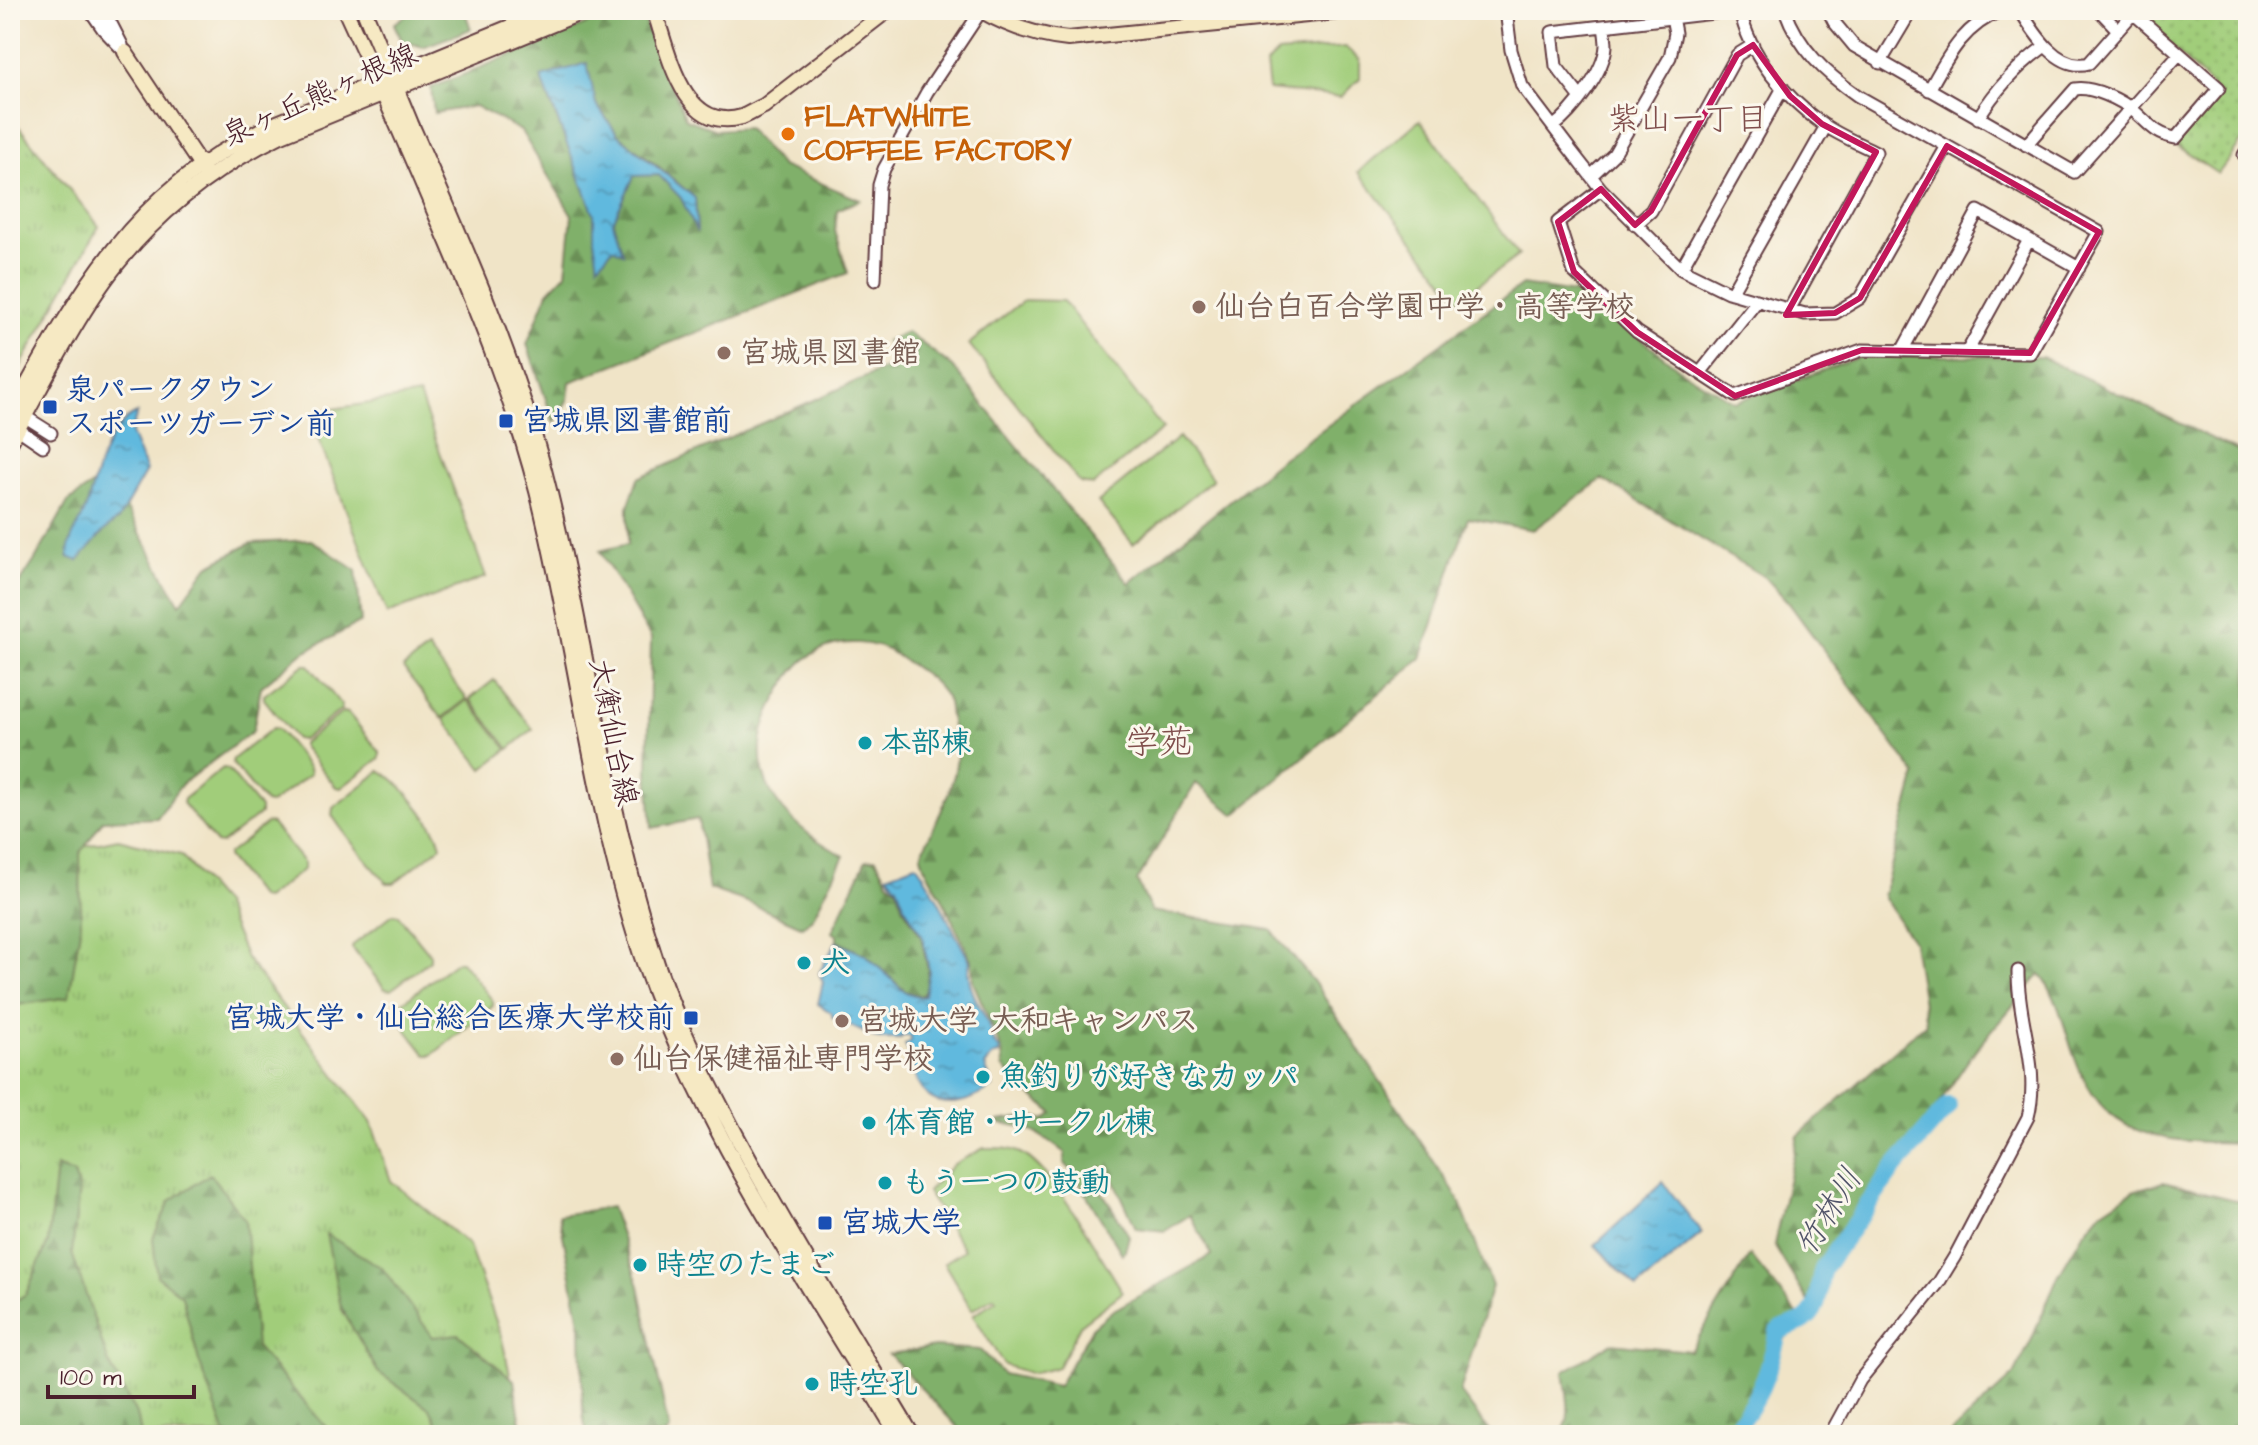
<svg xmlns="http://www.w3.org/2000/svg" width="2258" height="1445" viewBox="0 0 2258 1445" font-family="'Architects Daughter','Klee One',sans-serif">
	<defs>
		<pattern id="grass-tufts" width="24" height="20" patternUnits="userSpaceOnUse" patternTransform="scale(2)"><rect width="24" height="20" fill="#a1cd7a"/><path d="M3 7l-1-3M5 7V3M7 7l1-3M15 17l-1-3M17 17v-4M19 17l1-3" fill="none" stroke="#8cb06a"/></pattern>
		<pattern id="forest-firs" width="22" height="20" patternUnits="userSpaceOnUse" patternTransform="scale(2)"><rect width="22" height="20" fill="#80b06a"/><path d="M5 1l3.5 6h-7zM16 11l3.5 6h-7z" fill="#6b8f57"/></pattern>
		<pattern id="park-dots" width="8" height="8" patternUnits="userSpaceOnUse" patternTransform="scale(2)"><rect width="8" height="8" fill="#a1cd7a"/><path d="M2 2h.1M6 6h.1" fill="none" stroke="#8cb06a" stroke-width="1.8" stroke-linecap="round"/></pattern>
		<pattern id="water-ripples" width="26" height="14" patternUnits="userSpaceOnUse" patternTransform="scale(2)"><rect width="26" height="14" fill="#61b9de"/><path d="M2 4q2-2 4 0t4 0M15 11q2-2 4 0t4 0" fill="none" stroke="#5296b4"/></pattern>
	</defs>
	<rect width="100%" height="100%" fill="#fbf7ec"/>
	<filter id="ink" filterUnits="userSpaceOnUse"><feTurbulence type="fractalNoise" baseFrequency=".0125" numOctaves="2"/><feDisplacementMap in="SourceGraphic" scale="16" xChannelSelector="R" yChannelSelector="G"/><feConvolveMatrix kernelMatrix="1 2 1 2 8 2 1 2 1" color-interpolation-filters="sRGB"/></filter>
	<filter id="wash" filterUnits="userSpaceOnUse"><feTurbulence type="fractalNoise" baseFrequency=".006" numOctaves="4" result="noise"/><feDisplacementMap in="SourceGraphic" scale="32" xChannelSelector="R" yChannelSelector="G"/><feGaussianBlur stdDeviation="1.8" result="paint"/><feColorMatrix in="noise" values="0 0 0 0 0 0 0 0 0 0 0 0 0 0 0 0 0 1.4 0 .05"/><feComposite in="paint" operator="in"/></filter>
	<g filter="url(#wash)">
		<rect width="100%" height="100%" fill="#f0e4c7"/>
		<path fill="url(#grass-tufts)" stroke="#767652" stroke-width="2" d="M10,116L99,226L10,385Z
			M118,839L181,855L223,904L246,958L371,1122L391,1181L468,1244L501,1335L524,1435H10V879L57,852Z"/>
		<path fill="url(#forest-firs)" stroke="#65684a" stroke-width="2" fill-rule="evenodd" d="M413,10H469L465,12L471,29L423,47L402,41L394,24Z
			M621,10H640L686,119L716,130L747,128L781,166L860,200L837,210L835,231L848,273L570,382L568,399L554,423L527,344L548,292L566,273L572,215L521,131L475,106L434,113L431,88ZM586,63L596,104L618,135L658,166L695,198L697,230L681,198L659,175L634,176L613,222L622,252L613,248L599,264L594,240V214L541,78Z
			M1026,10H1167V12C1120,17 1072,23 1026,10Z
			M1522,285L1587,295L1683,372L1735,402L1865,355L2042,357L2248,456V1143C2166,1141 2104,1145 2073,1053C2064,1027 2058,996 2040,974L1976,1049L1879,1192L1810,1305L1774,1245L1798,1136L1926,1023L1913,942L1883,896L1916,775L1788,602L1766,578L1602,479L1533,530L1468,518L1421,658L1235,815L1196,783L1137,881L1151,911L1271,930L1314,982L1458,1198L1492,1286L1460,1392L1492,1435H965L889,1354L935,1347L980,1350L1003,1374L1058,1386L1092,1328L1112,1311L1212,1255L1190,1215L1165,1231L1136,1228L1115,1182L1102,1167L1092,1175L1129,1236L1125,1251L1122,1254L1074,1174L1064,1163L1065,1153C1045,1138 1026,1123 999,1124L998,1121L1031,1116L1045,1120L1053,1113L1028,1093L1003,1067L1002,1050L973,982L972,962L942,898L924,866L921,855C935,822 959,783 957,746C956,737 952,730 951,722C948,711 951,703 943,693C932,677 912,666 896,655C876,641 842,639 820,650C798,660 787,679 776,699C736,772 780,822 844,856L813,917L803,927L750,903L709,889L698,819L652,828L648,771L651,638L600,551L628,544V507L638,478L893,365L886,341L907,332L953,367L1129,583L1280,460Z
			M96,482L112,485C138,523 155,565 180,604L208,566L251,543L311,540L356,570L361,622L302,653L261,687L253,731L182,784L157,818L103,820L80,854L81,923L69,997L10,1006V598L35,560L68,502Z
			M876,859L888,881L896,887L904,908L921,936L928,970L927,990L921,996L906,992L866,955L837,941V935L832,932L866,860Z
			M56,1167L74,1174L79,1190L72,1253L108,1361L138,1418L141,1435H10V1304L26,1294L48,1242Z
			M210,1174L245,1220L256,1347L333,1435H226L199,1361L182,1296L157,1276L153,1238L170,1201Z
			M2163,1182L2248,1203V1435H1949L2014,1375L2032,1339L2058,1276L2082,1235L2101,1212L2133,1191Z
			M611,1207L639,1286L669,1430L664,1435H587L583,1415L581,1327L559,1215Z
			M326,1234L382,1268L433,1337L458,1334L514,1380L521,1425L530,1435H443L430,1409L378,1372L341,1308Z
			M1750,1255L1798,1315L1732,1435H1559C1575,1421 1566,1391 1564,1372L1611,1343L1690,1351Z"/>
		<path fill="url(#park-dots)" stroke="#767652" stroke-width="2" d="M2146,10H2248V43L2244,53L2248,83V133L2218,174L2175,145L2219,94L2141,16Z"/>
		<path fill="#a1cd7a" stroke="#767652" stroke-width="2" d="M1345,47L1360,60V78L1341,97L1269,90L1266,64L1278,53Z
			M1420,120L1519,255L1459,299L1358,172Z
			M1024,300L1063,301L1163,429L1093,485L1080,483L969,344Z
			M419,395L486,577L387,614L314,428L321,411Z
			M1179,437L1213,479L1133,544L1098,502Z
			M428,649L467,699L442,718L403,668Z
			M304,665H309L341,705V710L302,740L296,739L264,699V695Z
			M494,680L533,729L509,749L470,699Z
			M468,700L508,749L483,769L444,719Z
			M343,712L348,713L380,752V758L341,788L336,787L303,747V743Z
			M273,728L278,729L309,768L310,774L270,804L265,803L232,763L233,759Z
			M223,768L228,769L260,808V814L221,844L216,843L183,803L184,799Z
			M380,771C398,778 438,827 441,846L394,883H387C367,861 348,840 332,815L333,808Z
			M267,823L272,824L304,863V869L265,899L260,898L227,857L228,854Z
			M393,914L398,915L430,954V960L391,990L385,989L352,948L353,945Z
			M457,961H461L493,1001V1006L432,1055H426L395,1015V1008Z
			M984,1148C997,1148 1009,1147 1021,1153C1054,1169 1101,1258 1123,1292L1081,1324L1058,1367L1032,1374L1004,1365L973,1315L996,1300L994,1297L972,1310L944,1263L964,1250L927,1192L954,1164Z"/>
		<path fill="url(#water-ripples)" stroke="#566c84" stroke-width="2" d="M587,63L596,104L618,135L695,198L697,232L681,198L659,175L634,176L613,222L623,253L613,248L598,265L594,240V214L541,77Z
			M137,413L131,433L146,471L118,520C105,526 89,550 78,561L68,557C68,536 81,524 87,505C97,474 105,427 137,413Z
			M916,864C939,895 951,929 970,961C965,986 977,1000 987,1021C992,1031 990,1041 1000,1049L999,1054L992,1056L985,1066L993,1087C971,1102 938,1114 920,1087C912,1074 913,1058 905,1045L911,1041V1036H901V1039H878L832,1017V1013L818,1004L823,982L819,973L836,942L866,955L905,992L921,997L925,995L929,970L922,936L905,907L897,886L887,875Z
			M1663,1182L1702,1233L1637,1288L1595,1245Z"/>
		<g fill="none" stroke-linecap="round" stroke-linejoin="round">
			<path stroke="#61b9de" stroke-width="18" d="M1728,1435C1757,1406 1770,1371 1778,1332C1786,1327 1795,1325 1803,1321C1824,1307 1815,1286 1824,1267L1891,1172L1948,1106"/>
		</g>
	</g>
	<g filter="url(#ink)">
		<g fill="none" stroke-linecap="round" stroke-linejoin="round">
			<defs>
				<path id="street" d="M90,10L103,29L125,52
					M104,10L122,45
					M1506,10L1511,50L1522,86L1569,148L1601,189L1681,269L1728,292L1805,314L1835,313L1860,298L1947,146
					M1740,10C1749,55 1785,97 1821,123C1838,135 1858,143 1876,152L1789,310
					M1828,10L1834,22L1854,46L2074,172L2179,54
					M2020,10C2034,33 2058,72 2089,63L2136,10
					M2099,10L2118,30
					M1880,63L1907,18L1908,10
					M1929,90C1948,56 1963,26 2002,10
					M1581,98L1556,66L1552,32L1739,10
					M1978,118C1997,88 2017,66 2045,46
					M1553,127C1573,112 1604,72 1606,46C1606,40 1605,33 1604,26
					M2026,145L2075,89C2092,86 2121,100 2134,111C2149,124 2156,135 2176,138L2219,88L2133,13
					M2248,149L2244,155L2248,158
					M1591,176L1614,154L1670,57L1675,33L1672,17
					M1601,189L1558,222L1574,272L1637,332L1735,396L1862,350L2030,353L2099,232L1858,96C1825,73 1799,49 1785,10
					M1635,225L1651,211L1737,55L1753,45
					M1681,269L1783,88
					M875,280L879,185L884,169L927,92L981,11
					M1731,293L1826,126
					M1902,351L1978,211L2079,268
					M1967,352L2029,240
					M1700,373L1757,301
					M21,414L51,433
					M18,429L43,446
					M1830,1435L1860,1380L1939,1282L1955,1256L2028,1117C2041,1068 2017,1020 2018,971"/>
				<path id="secondary" d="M345,10C380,85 413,160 445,236C481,320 514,403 537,491C579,656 593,828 653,988C713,1147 811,1290 898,1435
					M364,10C380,48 395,86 411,124C461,237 512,351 544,470C585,627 602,790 651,945C671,1012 704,1074 736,1135C791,1237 853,1336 912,1435
					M654,10C668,50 682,134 742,117C749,114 757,109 764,106L888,10
					M980,10C1008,26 1036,36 1068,39L1357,10
					M125,52L205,172
					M10,416C78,293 133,192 265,128L551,10
					M10,443C42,386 77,314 117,264C161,209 216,167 279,136L587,10"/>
			</defs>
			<use href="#street" stroke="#633d42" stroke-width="15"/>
			<use href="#secondary" stroke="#633d42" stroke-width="18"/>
			<use href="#street" stroke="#fff" stroke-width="11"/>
			<use href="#secondary" stroke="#f6e9c3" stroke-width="14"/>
		</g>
	</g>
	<path fill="none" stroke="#c2185b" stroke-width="6" stroke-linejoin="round" d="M1753,45L1790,96L1822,124L1876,152L1786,315L1835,313L1860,298L1947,146L2099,232L2030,353L1862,350L1735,396L1637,332L1574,272L1558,222L1601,189L1635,225L1651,211L1737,55Z"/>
	<circle fill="#e8710a" stroke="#fbf7ec" stroke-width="3" cx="788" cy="134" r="8"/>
	<g fill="#8d6e63" stroke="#fbf7ec" stroke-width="3">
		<circle cx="1199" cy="307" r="8"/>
		<circle cx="724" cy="353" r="8"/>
		<circle cx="842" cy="1021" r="8"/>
		<circle cx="617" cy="1059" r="8"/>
	</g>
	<g fill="#1a4fb4" stroke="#fbf7ec" stroke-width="3">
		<rect x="42" y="399" width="16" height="16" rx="4"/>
		<rect x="498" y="413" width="16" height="16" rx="4"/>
		<rect x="683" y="1010" width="16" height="16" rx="4"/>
		<rect x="817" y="1215" width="16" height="16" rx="4"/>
	</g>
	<g fill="#0f9aa8" stroke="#fbf7ec" stroke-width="3">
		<circle cx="865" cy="743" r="8"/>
		<circle cx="804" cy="963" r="8"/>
		<circle cx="983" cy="1077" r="8"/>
		<circle cx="869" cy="1123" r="8"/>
		<circle cx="885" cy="1183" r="8"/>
		<circle cx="640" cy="1265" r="8"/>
		<circle cx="812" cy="1384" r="8"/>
	</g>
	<g text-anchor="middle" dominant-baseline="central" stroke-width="6" stroke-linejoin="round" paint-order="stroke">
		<g font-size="30" fill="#4a1f2b" stroke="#fbf7ec">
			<text transform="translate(320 95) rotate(-24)">泉ヶ丘熊ヶ根線</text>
			<text transform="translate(613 732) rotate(79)">大衡仙台線</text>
		</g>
		<g font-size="30" font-weight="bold" fill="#c56008" stroke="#fbf7ec" text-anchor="start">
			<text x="804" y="117">FLATWHITE<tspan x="804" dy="34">COFFEE FACTORY</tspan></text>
		</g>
		<g font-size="30" font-weight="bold" fill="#785e54" stroke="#fbf7ec" text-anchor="start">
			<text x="1215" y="307">仙台白百合学園中学・高等学校</text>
			<text x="740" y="353">宮城県図書館</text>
			<text x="858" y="1021">宮城大学 大和キャンパス</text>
			<text x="633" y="1059">仙台保健福祉専門学校</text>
		</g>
		<g font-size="30" font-weight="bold" fill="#164399" stroke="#fbf7ec" text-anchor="start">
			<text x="66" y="390">泉パークタウン<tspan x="66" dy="34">スポーツガーデン前</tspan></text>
			<text x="522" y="421">宮城県図書館前</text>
			<text x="675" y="1018" text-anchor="end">宮城大学・仙台総合医療大学校前</text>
			<text x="841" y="1223">宮城大学</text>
		</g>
		<g font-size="30" font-weight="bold" fill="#0d838f" stroke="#fbf7ec" text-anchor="start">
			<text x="881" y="743">本部棟</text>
			<text x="820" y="963">犬</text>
			<text x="999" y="1077">魚釣りが好きなカッパ</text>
			<text x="885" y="1123">体育館・サークル棟</text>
			<text x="901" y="1183">もう一つの鼓動</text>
			<text x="656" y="1265">時空のたまご</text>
			<text x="828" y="1384">時空孔</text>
		</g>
		<g font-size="32" fill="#804e4c" stroke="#fbf7ec">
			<text x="1688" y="119">紫山一丁目</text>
		</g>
		<g font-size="32" font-style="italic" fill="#52556a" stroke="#fbf7ec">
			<text transform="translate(1829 1212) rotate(-58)">竹林川</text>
		</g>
		<g font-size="34" fill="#804e4c" stroke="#fbf7ec">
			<text x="1159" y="743">学苑</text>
		</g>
	</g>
	<rect width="2258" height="1445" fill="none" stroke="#fbf7ec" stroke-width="40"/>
	<path d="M48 1385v12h146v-12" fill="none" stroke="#4a1f2b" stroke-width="4"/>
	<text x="60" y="1385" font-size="24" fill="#4a1f2b" stroke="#fbf7ec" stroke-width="6" paint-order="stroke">100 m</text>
</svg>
